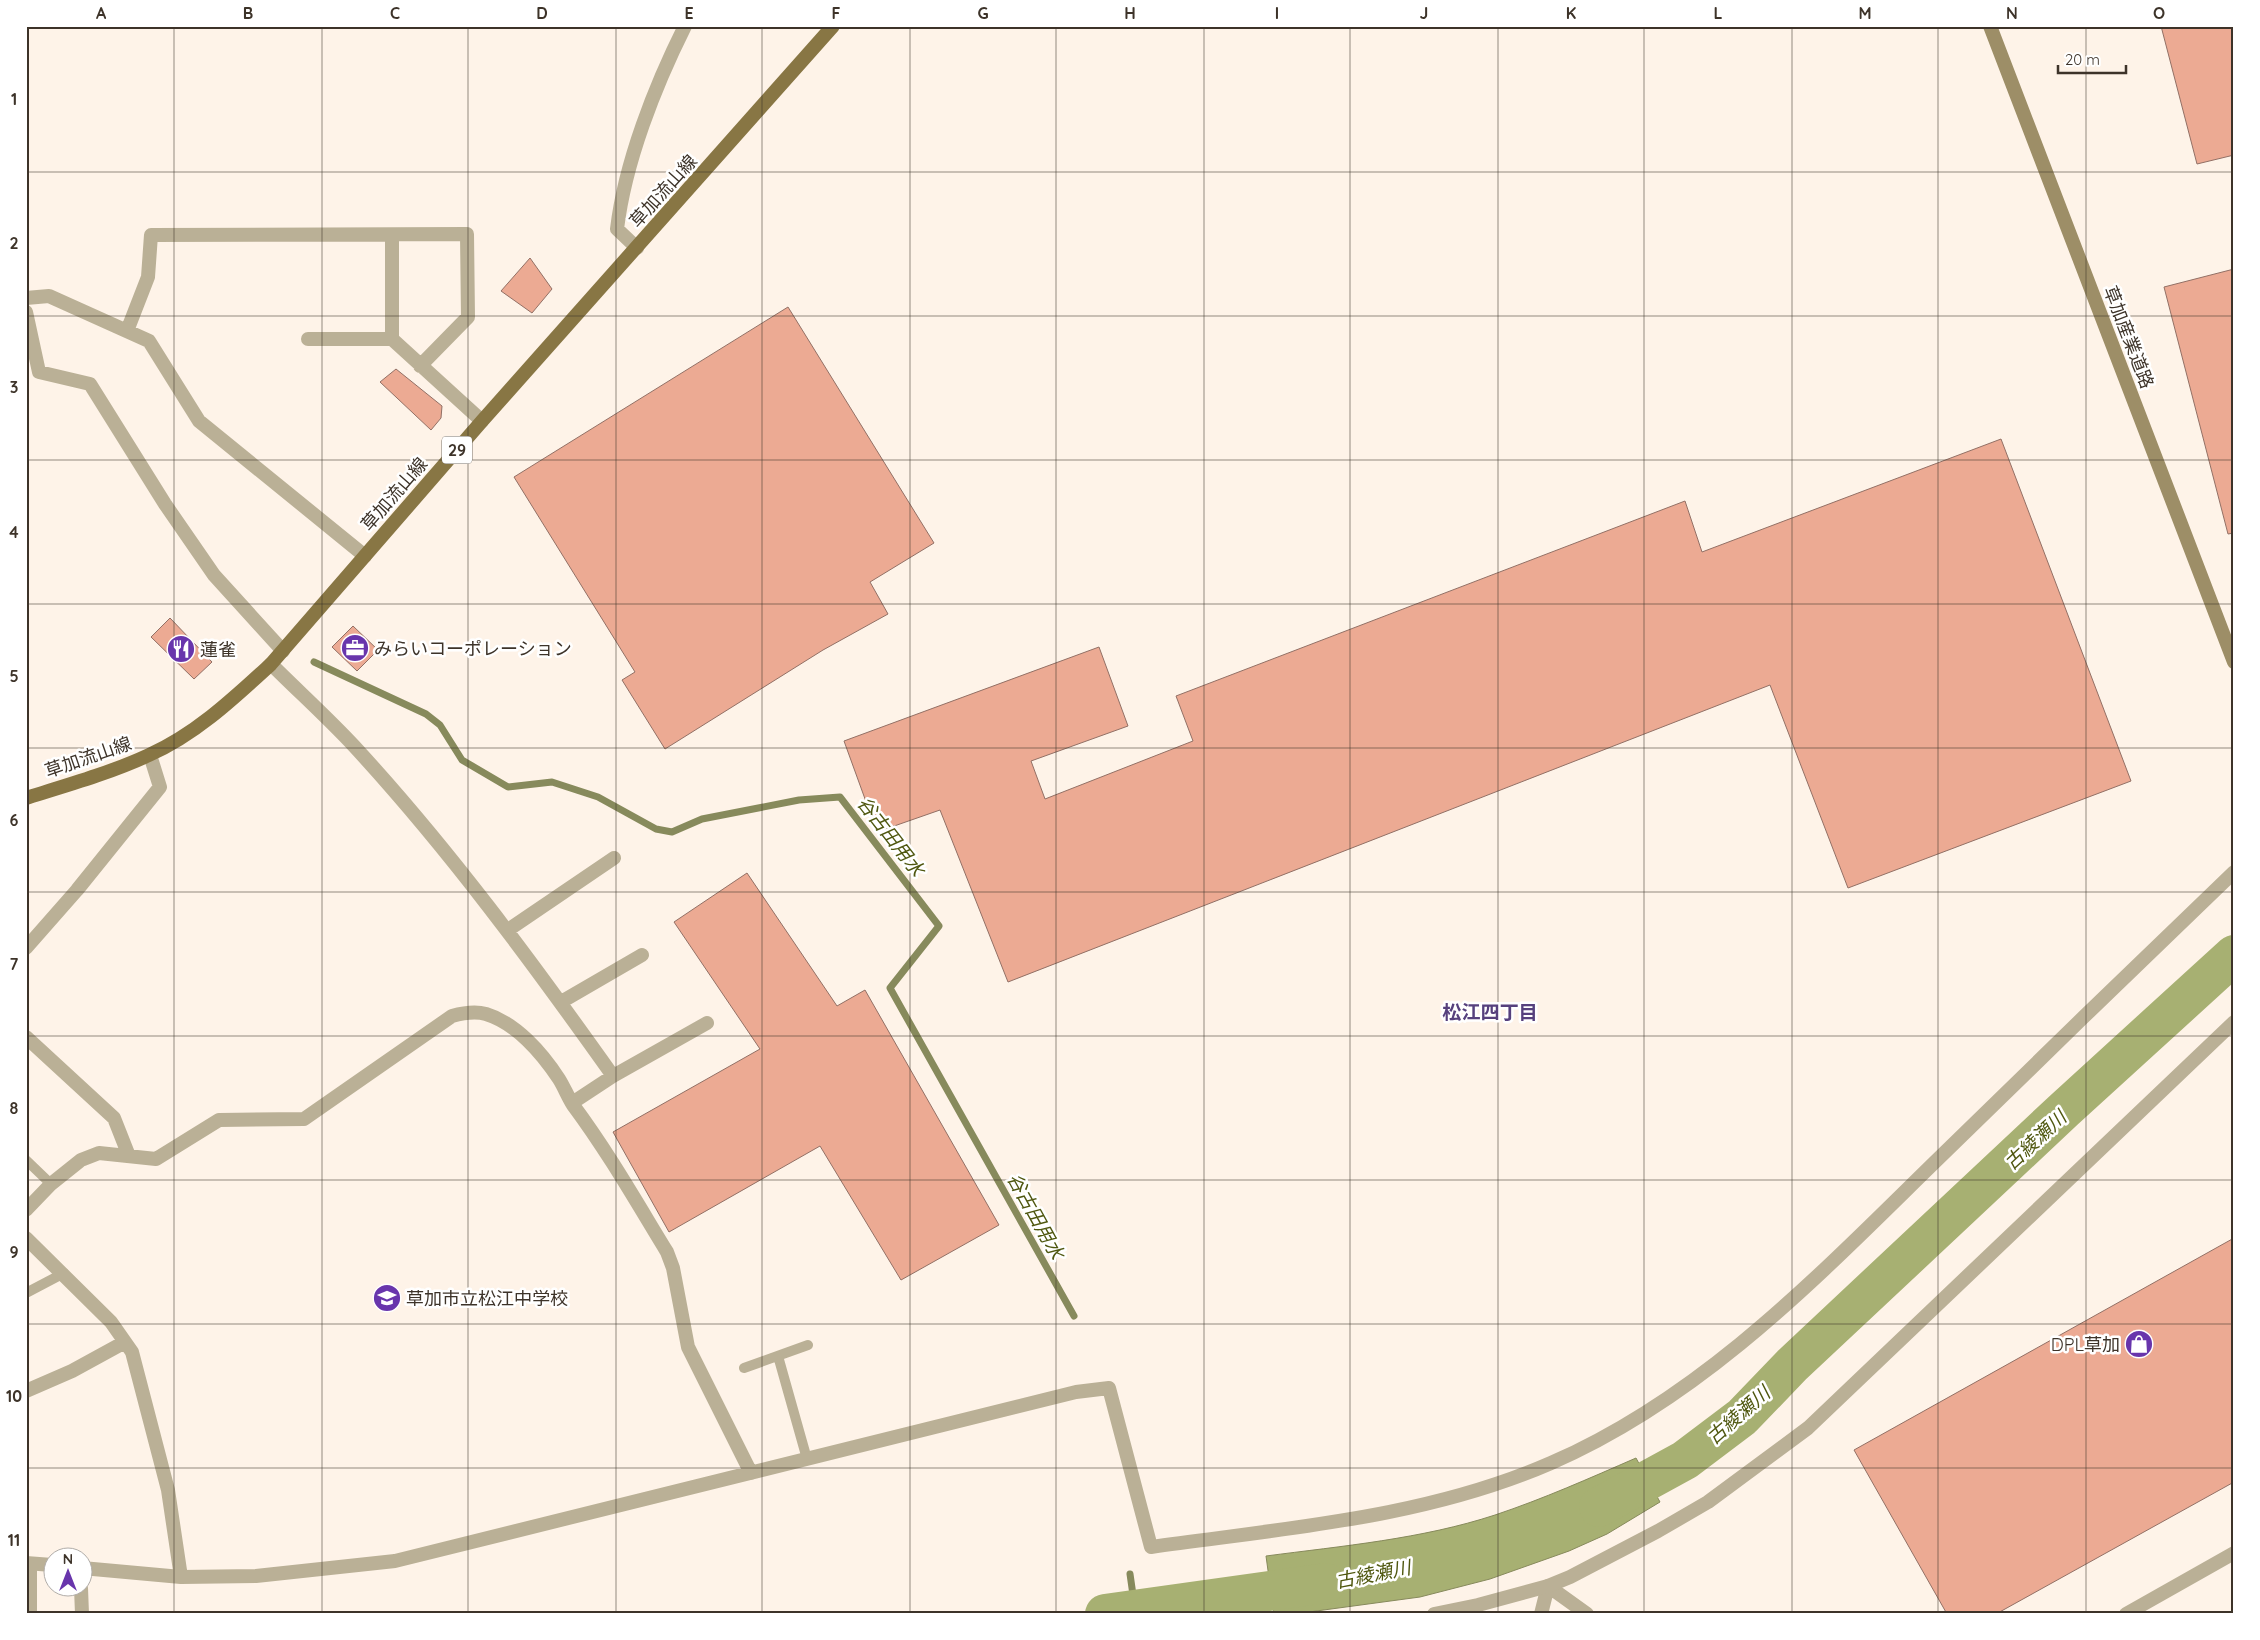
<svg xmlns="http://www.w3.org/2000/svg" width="2260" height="1640" viewBox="0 0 2260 1640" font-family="Quicksand,'Noto Sans JP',sans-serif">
	<rect width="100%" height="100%" fill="#fef3e8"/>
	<path fill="#a7b072" stroke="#878a5c" d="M1636,1458L1660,1502L1607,1534L1569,1551L1490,1579L1420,1597L1294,1614H1274L1266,1556C1342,1546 1422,1539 1495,1515C1543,1499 1590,1478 1636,1458Z"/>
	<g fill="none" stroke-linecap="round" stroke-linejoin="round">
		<path stroke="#878a5c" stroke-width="7" d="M314,662L426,714L440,725L462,760L508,787L552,782L598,797L656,829L672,832L702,819L799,800L840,797L939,926L890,988L1074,1316
			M1130,1574L1135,1609"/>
		<path stroke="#a7b072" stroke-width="40" d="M1599,1507L1685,1460L1742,1417L1792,1365L2064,1110L2234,955
			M1105,1614L1326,1583"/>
	</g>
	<path fill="#ecaa93" stroke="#927065" d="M2161,26H2234V155L2197,164Z
		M530,258L552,289L532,313L501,291Z
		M2234,269V533L2228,534L2164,287Z
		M788,307L934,543L870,582L888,614L823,650L665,749L622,680L635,672L514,477Z
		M396,369L442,406L441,418L431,430L380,382Z
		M2001,439L2131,781L1848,888L1770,685L1008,982L940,810L877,832L844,741L1099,647L1128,726L1031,761L1045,799L1193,741L1176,696L1685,501L1702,552Z
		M170,618L212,662L194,679L151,637Z
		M353,626L378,650L357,671L332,647Z
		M747,873L837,1006L865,990L999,1225L901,1280L820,1146L669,1232L613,1132L760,1049L674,922Z
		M2234,1238V1482L1996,1614H1947L1854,1450Z"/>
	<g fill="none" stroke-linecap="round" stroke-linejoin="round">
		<path stroke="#bab096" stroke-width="10" d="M26,1160L51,1184
			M26,1293L64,1273
			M778,1356L807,1459
			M744,1368L808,1345
			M32,1614V1563"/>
		<path stroke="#bab096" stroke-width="14" d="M637,248L617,229C625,162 655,86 685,26
			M26,298L49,296L149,341L199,421L365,556
			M26,312L39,372L90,384L165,504L214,575L283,651
			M127,331L148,277L151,235L467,234L468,317L420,366
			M308,339H392L482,421
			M392,339V235
			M271,664C298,691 328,718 354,746C449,849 532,962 613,1076
			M508,930L614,858
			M26,948L77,890L160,787L150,755
			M561,1002L642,955
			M26,1037L114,1118L129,1156
			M572,1103L613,1076L707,1023
			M26,1210L51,1184L81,1160L99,1153L156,1159L219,1120L304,1119L452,1016C463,1013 475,1011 486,1014C516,1023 542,1053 559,1079C564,1087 568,1097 573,1105C608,1152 637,1203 667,1252L673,1268L688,1347L751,1473
			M26,1238L111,1322L132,1352L168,1490L181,1577
			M26,1391L72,1371L125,1342
			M26,1563L52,1565
			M82,1568L181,1577L256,1576L395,1561L1076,1392L1109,1388L1151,1547C1286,1528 1425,1518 1551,1463C1705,1396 1821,1273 1939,1158C2037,1062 2135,967 2234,872
			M81,1588L82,1614
			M1541,1614L1548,1586L1587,1614
			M2126,1614L2234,1553"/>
		<path stroke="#bab096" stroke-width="14" d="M1434,1614L1478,1605L1548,1586L1570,1577L1658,1531L1708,1502L1808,1428L2234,1022"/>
		<path stroke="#9d8e67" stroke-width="14" d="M1990,26L2234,662"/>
		<path stroke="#887644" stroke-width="14" d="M26,798C68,785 110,773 149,755C196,734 234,698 271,664L482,421L833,26"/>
	</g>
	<path fill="none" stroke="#3d3329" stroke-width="1" stroke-opacity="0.55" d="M174,26V1614M322,26V1614M468,26V1614M616,26V1614M762,26V1614M910,26V1614M1056,26V1614M1204,26V1614M1350,26V1614M1498,26V1614M1644,26V1614M1792,26V1614M1938,26V1614M2086,26V1614M26,172H2234M26,316H2234M26,460H2234M26,604H2234M26,748H2234M26,892H2234M26,1036H2234M26,1180H2234M26,1324H2234M26,1468H2234"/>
	<defs>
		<symbol id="office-disc" viewBox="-11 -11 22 22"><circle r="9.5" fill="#6835ac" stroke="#fff"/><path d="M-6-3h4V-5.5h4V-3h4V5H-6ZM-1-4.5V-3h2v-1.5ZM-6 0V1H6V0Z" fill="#fff"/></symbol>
		<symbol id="restaurant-disc" viewBox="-11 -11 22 22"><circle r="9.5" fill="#6835ac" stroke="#fff"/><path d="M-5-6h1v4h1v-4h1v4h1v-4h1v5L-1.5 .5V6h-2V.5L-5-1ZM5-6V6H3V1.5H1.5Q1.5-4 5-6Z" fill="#fff"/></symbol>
		<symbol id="school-disc" viewBox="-11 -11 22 22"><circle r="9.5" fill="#6835ac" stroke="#fff"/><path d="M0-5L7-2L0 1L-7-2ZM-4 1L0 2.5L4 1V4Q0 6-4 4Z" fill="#fff"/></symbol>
		<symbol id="shop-disc" viewBox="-11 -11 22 22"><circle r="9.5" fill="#6835ac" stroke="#fff"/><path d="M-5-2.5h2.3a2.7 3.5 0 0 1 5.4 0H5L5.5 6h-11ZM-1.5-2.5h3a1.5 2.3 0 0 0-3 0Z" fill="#fff"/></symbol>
	</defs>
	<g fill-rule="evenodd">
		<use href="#office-disc" x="339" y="632" width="32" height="32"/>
		<use href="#restaurant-disc" x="165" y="633" width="32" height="32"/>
		<use href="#school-disc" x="371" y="1282" width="32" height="32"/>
		<use href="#shop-disc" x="2123" y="1328" width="32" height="32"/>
	</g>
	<g text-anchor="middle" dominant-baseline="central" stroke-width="5" stroke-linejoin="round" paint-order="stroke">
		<rect fill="#fff" stroke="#777069" stroke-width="1" x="442" y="436.5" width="30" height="27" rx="4"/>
		<g font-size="16" font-weight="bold" fill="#3d3329">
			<text x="457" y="450">29</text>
		</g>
		<g font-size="18" fill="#3d3329" stroke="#fff">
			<text transform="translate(663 191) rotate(-48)">草加流山線</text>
			<text transform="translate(2129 337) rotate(69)">草加産業道路</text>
			<text transform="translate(394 494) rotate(-49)">草加流山線</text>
			<text transform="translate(88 757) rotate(-19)">草加流山線</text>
		</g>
		<g font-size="18" fill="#3d3329" stroke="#fff" text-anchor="start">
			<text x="374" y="648">みらいコーポレーション</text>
			<text x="200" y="649">蓮雀</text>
			<text x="406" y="1298">草加市立松江中学校</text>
			<text x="2120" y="1344" text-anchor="end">DPL草加</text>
		</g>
		<g font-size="19" font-style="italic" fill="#4f570f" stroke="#fff">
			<text transform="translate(891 836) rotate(52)">谷古田用水</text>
			<text transform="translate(2035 1140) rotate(-43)">古綾瀬川</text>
			<text transform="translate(1036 1216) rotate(61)">谷古田用水</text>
			<text transform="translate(1738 1415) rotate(-41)">古綾瀬川</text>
			<text transform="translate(1373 1574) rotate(-11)">古綾瀬川</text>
		</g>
		<g font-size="19" font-weight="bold" fill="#56407d" stroke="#fff">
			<text x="1490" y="1012">松江四丁目</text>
		</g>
	</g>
	<rect width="2260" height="1640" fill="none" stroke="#ffffff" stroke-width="55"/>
	<g transform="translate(68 1572)"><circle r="24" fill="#ffffff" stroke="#b1ada9"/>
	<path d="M0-4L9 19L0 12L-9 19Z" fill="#6835ac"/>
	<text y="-8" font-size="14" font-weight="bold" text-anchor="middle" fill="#3d3329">N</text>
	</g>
	<path d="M2058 65v8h68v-8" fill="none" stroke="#3d3329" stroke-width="2.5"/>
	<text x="2065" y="65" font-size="15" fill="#3d3329" stroke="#ffffff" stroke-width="4" paint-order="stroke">20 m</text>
	<rect x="28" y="28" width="2204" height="1584" fill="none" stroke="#3d3329" stroke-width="2"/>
	<g font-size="16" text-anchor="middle" font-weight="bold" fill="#3d3329">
		<text x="101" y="19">A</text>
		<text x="248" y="19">B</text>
		<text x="395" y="19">C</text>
		<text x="542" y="19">D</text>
		<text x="689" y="19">E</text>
		<text x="836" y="19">F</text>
		<text x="983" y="19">G</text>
		<text x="1130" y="19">H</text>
		<text x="1277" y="19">I</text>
		<text x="1424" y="19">J</text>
		<text x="1571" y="19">K</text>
		<text x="1718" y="19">L</text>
		<text x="1865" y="19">M</text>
		<text x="2012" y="19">N</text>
		<text x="2159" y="19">O</text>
		<text x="14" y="105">1</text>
		<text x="14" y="249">2</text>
		<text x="14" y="393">3</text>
		<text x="14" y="538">4</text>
		<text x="14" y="682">5</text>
		<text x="14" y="826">6</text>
		<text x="14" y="970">7</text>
		<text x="14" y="1114">8</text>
		<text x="14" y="1258">9</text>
		<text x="14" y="1402">10</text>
		<text x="14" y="1546">11</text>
	</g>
</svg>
